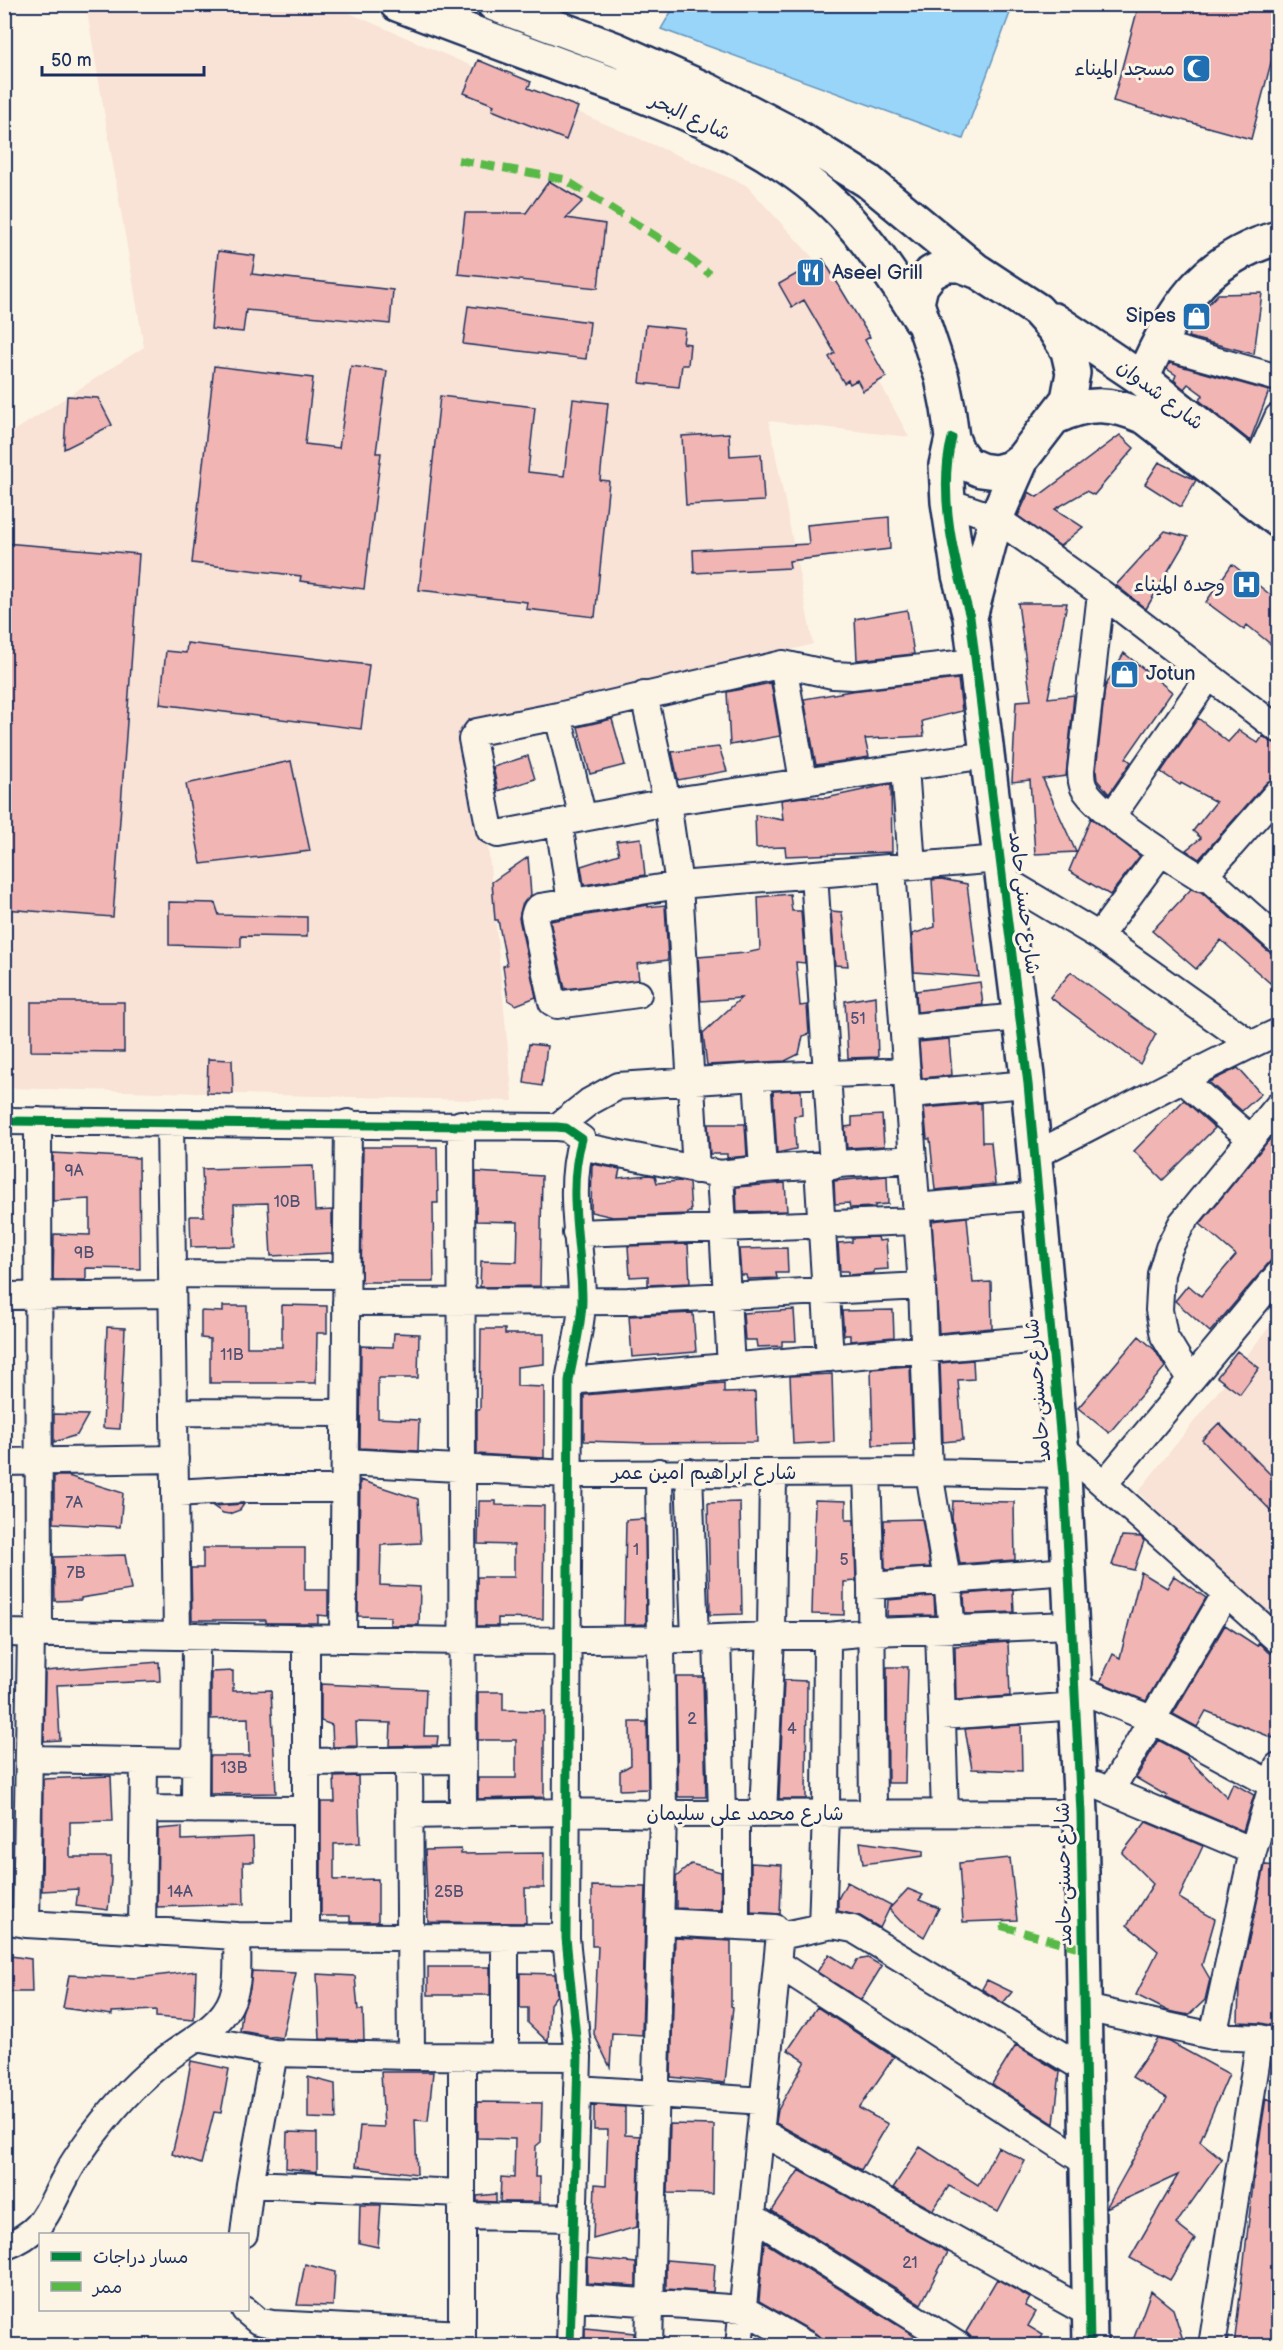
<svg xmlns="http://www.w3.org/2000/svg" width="1283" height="2350" viewBox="0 0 1283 2350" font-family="'Balsamiq Sans','Playpen Sans Arabic',sans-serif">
	<rect width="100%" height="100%" fill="#fcf5e5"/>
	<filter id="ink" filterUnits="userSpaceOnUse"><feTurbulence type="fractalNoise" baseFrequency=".0167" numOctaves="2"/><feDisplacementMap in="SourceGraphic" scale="12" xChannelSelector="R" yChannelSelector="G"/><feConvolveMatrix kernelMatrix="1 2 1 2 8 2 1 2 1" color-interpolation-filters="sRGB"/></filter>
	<g filter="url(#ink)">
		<path fill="#f9e2d6" d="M86,5H331L746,185L814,259L909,437L769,421L813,644L477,734L513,1101L5,1088V437L144,347Z
			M1278,1316V1634L1138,1492Z"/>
		<path fill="#98d5f9" stroke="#6693bb" stroke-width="1.5" d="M675,5V4L1013,5L963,139L661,29Z"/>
		<path fill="#f1b5b3" stroke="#1b2f5e" stroke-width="1.5" d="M1139,4H1271L1270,7L1278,10V36L1251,139L1113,101Z
			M478,60L531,82L528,88L578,107L566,140L492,110L494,105L464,93Z
			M549,181L583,201L566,218L605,224L598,288L458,274L465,213H526Z
			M218,251L255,256L252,274L393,290L390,324L246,310L243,332L211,329Z
			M823,259L870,337L865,340L886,377L863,391L857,380L850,384L848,380L844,383L829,357L835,353L804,300L792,307L779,284Z
			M1262,293L1254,354L1188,337L1197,316L1218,294Z
			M468,306L590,322L586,359L463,344Z
			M646,325L685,329L683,343L690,344L688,365H682L679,387L640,383Z
			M1170,363L1269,391L1250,441L1199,400L1203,395L1188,384L1184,389L1174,380L1176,375L1167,369Z
			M214,366L313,378L305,444L339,448L351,366L387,371L376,453H381L364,589L300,581L301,576L192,563Z
			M67,396L98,398L112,425L64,449Z
			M440,396L535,407L528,472L564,476L573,399L608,403L600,480L609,481L595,617L526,609L527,602L419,590Z
			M729,433L730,456L761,454L764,501L686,505L682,436Z
			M1120,435L1134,448L1094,495L1086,491L1055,509L1083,527L1060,546L1018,516L1029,492L1037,497Z
			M1159,462L1196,480L1181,507L1145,484Z
			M889,517L890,549L789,561L790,568L694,573L693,550L809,544L807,525Z
			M1165,531L1188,537L1146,609L1116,585Z
			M4,543L139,554L113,917L4,909Z
			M1232,564L1278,601V650L1247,625L1244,630L1206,602Z
			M1018,603H1067L1048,698L1074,695L1066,776L1043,779L1076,852L1035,854L1030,780L1012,782L1016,701L1031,700Z
			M907,610L914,654L857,660L855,619Z
			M187,643L369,665L361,729L160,704L166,651L186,653Z
			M1124,653L1172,692L1126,758L1131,762L1109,794L1097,780L1096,771L1105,687Z
			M958,679L962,711L922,721L924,736L865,739L869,757L816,765L804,699L851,691Z
			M771,683L780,736L730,745L727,692Z
			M1198,718L1228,742L1239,730L1258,743L1263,736L1269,741L1278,744V777L1267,782L1199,859L1186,850L1201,838L1193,831L1216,802L1181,783L1180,785L1161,772Z
			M612,719L625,765L590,774L578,727Z
			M719,747L727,771L678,780L672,752Z
			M528,756L535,779L498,791L493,767Z
			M291,761L310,851L201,864L186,784Z
			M891,784L892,852L786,856L785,847L756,848L755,815L783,820L781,800L803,797L826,798Z
			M1091,818L1140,856L1110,895L1069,871Z
			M641,838L645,875L584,885L581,866L619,854L616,841Z
			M528,857L531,895L522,905L519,918L536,997L516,1005L508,1000L503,966L507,965L498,920H495L492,882Z
			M941,879L967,884L979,977L914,972L912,934L935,927L932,880Z
			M1191,889L1201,892L1268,951L1278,955V973L1270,983L1221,940L1196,969L1152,931Z
			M790,894L792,911H801L805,963L796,962L800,1006L807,1005L809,1034L803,1036L799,1054L785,1061L707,1065L703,1033L741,998L701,1001L698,957L746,953L760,950L758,897Z
			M169,902L215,903L219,915L307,917V937L241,936V947L169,945Z
			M648,905V907L665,905L668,960L637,964L639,980L565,989L550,921Z
			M831,911L842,912L848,966L835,965Z
			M1071,972L1156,1034L1140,1064L1050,997Z
			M980,982L983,1005L917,1012L916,991Z
			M876,996L878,1057L848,1058L845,1001Z
			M31,1002H124V1052L31,1051Z
			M949,1039L952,1075L922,1078L919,1042Z
			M529,1044L547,1046L542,1086L524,1083Z
			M208,1059L232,1060L233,1094L207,1093Z
			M1238,1068L1261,1094L1242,1111L1209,1082Z
			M801,1090L802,1115L794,1116L796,1149L777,1153L773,1091Z
			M1184,1100L1215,1128L1163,1180L1134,1151Z
			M981,1103L982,1142H991L995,1184L935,1190L930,1139H927L924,1108Z
			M882,1115L884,1146L847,1148L845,1127L852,1126V1117Z
			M708,1124H745L747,1156L727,1158V1154H710Z
			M1278,1129V1252L1210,1332L1175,1301L1188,1285L1201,1296L1236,1255L1200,1224Z
			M363,1147H437L438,1203H433L434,1282H361Z
			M53,1153L139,1158L140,1269L86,1268V1280H53L54,1234L90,1235V1199L53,1201Z
			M592,1164L620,1169L618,1178L649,1175L655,1176L657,1183L679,1181L689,1183L691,1212H687V1214L613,1217L591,1212Z
			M313,1166L315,1211L332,1210V1253L271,1256L268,1203L234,1204L235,1246L191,1247L190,1216H204L202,1169Z
			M476,1172L542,1176L540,1286L480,1287L481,1261L517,1262L518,1222L476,1221Z
			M887,1176L888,1204L875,1205V1207L850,1208L849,1203L835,1204L834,1181Z
			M785,1183L787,1211L737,1212L736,1187Z
			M967,1217L973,1283L991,1282L992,1328L939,1333L932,1221Z
			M878,1237L879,1241L886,1240L888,1269L874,1270V1273L848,1275V1271H840L838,1243L852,1242V1238Z
			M688,1244L690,1283L648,1285V1276L630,1277L628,1246Z
			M787,1248L788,1273H776L777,1278L747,1279L746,1275H741L739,1249Z
			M282,1305L327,1306V1333H317L316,1383H210V1339L201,1338V1311L223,1312V1306H247V1347H282Z
			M794,1310L796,1341H782V1346L757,1347L756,1340H745L743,1313Z
			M893,1310L894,1337L850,1341V1335H844L842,1311Z
			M693,1313L696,1352L632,1357L629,1316Z
			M107,1327L125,1328L120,1429L103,1428Z
			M481,1329H505V1334H544V1364L517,1367V1386L544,1387V1458L477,1454V1409H480Z
			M394,1333L419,1334L418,1378H378V1418L419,1420L418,1451L360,1448L361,1346L393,1347Z
			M1139,1336L1155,1350L1165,1367L1109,1433L1078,1408Z
			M1237,1351L1259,1368L1240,1394L1217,1377Z
			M973,1360L974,1379L958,1380L963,1440L943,1442L940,1363Z
			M910,1366L913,1444L873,1445L871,1369Z
			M832,1374L834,1442L793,1444L790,1376Z
			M724,1383V1393L755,1392L757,1442L648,1443L584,1441V1395Z
			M54,1414L88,1415L77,1435L54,1442Z
			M1219,1423L1278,1482V1518L1202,1440Z
			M54,1476H68L123,1493L120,1527L54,1523Z
			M360,1480L418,1499L421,1543L381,1545L380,1585L420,1587L419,1625H390V1617L358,1616Z
			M815,1500L846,1501V1520H854L856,1581L844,1582V1615L812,1614Z
			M479,1501H496V1505L544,1506L543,1619L498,1618V1626H477V1577H514V1545L478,1544Z
			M953,1501L1014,1502L1015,1560L960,1564L952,1518Z
			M740,1502L742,1614L710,1615L708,1503Z
			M244,1504L240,1510L229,1514L223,1513L213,1506Z
			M645,1519L646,1624L624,1625L626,1520Z
			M922,1519L930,1567L885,1570L884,1520Z
			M1122,1536L1141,1537L1144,1541L1134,1570L1112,1565Z
			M203,1548H305V1590H328V1616L318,1615V1623H266V1620H192L191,1568H203Z
			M125,1555L131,1590L81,1598V1600L55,1601L54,1557Z
			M1141,1572L1167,1588L1174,1576L1206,1598L1146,1701L1100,1682L1113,1654L1120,1658Z
			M1013,1590L1014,1612L968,1614L965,1612L964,1594Z
			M934,1596L935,1615L887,1616L888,1600Z
			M1225,1625L1257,1646L1259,1643L1268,1652L1278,1655V1725L1273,1738L1206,1711L1197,1727L1173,1714Z
			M1008,1642L1010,1696L956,1700L955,1646Z
			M159,1662L160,1681L57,1685L60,1740L44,1741L45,1671Z
			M887,1667H908L905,1783H888Z
			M233,1671V1691L271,1690L276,1793L210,1794V1756H249L248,1718L211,1719V1672Z
			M676,1677H703L706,1797H678Z
			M784,1680L807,1681L806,1799H779Z
			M321,1684L426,1689L424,1736H438L437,1745L390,1746L391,1723L356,1722L357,1746L333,1747L332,1725L321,1721Z
			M478,1692H503V1710L544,1711V1797L478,1799V1778H516V1740H478Z
			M630,1722H647L648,1789L620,1790V1771L631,1765Z
			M1021,1725L1022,1771L972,1769L965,1729Z
			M1158,1740L1188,1756L1187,1758L1227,1797L1233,1783L1254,1795L1243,1831L1166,1798L1167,1796L1136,1778Z
			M111,1776L113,1821L70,1822V1857H111V1880L108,1910L76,1906L78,1889L42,1891L43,1779Z
			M358,1776L360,1843L334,1844V1880L378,1879V1922H350V1916H321V1802H335L334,1777Z
			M1146,1822L1203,1846L1179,1898L1215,1919L1202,1965L1210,1979L1205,2000L1189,2015L1168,2011L1136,1995L1158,1951L1127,1925L1153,1884L1122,1853Z
			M182,1827V1840L253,1837L254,1862H243L244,1904L157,1907L158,1829Z
			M860,1842L923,1851V1856L863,1864Z
			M461,1849V1854L544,1853V1888H525L526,1923L428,1922L425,1850Z
			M1010,1858L1017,1920L963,1922L959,1863Z
			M751,1863L782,1865L780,1914L751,1912Z
			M691,1864L721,1872V1910L676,1908V1877Z
			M1265,1865L1278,1866V2027L1261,2023L1238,2022L1239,1985Z
			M847,1882L891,1905L880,1928L860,1916L838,1911V1899Z
			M592,1886L646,1887L642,2035L612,2033L610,2067L594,2034L598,1946H592Z
			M908,1889L923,1895L919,1900L939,1908L924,1937L901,1922L889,1909Z
			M675,1938L731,1941V2006L733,2007L725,2083L671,2077Z
			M829,1954L852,1969L857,1960L868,1958L882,1966L861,2000L817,1972Z
			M4,1955L31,1959L32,1992H4Z
			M428,1967H490V1995H428Z
			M196,1971L194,2020L156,2017V2010L112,2012V2015L63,2008L69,1975L137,1978Z
			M252,1971L296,1973L282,2038L240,2031L242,2013L250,1989Z
			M520,1973L555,1974L557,1995L550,2004L548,2042L528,2023V2008H520Z
			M317,1974L355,1976L358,2010H363L364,2040L320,2039Z
			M987,1980L1012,1992L1003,2003L982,1989Z
			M817,2007L894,2057L859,2108L888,2124L861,2170L776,2123L778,2110L805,2061L788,2050Z
			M1158,2039L1170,2042L1229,2074L1200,2141L1222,2159L1176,2224L1195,2239L1170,2280L1130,2258L1178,2175L1106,2208L1167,2098L1132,2077Z
			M1016,2045L1060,2072L1054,2124L992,2084Z
			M191,2061L229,2069L221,2113L214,2112L201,2164L172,2154L183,2108Z
			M381,2072H433L428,2121L415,2120L417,2174L356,2166L360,2126L384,2127Z
			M308,2077L335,2084L336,2119L308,2118Z
			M1266,2098L1278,2103V2346H1234L1255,2168Z
			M477,2102L542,2103L541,2142L536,2146L535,2177H540V2202H500L501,2177L514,2178L515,2139L477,2138Z
			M597,2105L625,2107V2135L640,2136L637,2227L593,2239L595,2184L606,2185L608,2130H594V2107Z
			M670,2124L714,2125L713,2194L668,2193Z
			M287,2132L317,2133V2172L286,2168Z
			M920,2147L978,2185L998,2147L1025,2161L998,2212L949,2186L933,2210L893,2188Z
			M799,2170L948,2252L921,2304L772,2211Z
			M496,2194V2202L477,2201V2196Z
			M360,2205H381L378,2247L359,2243Z
			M764,2242L907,2331L926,2346H823L821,2338L815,2333L759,2301Z
			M587,2258L636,2263V2286L587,2283Z
			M666,2260L715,2264L713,2292L666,2289Z
			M305,2264L335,2272L333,2306L297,2305Z
			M997,2279L1030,2298L1025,2306L1036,2312L1028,2326L1043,2335L1036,2346H974L972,2338L966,2332Z
			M1151,2291L1173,2309L1185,2346H1131Z
			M585,2328L634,2333V2346H585Z"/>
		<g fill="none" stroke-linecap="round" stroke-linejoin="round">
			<defs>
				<path id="street" d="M1157,344L1278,378
					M1255,468L1278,417
					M948,502L996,518L1101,593L1278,729
					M1101,593L1081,770C1081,776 1081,782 1084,788C1098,813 1173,860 1200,877L1205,875L1278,940
					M975,662L852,676L833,675L783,664L558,716L477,732L472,739L489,825L490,830L498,834L667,802L987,755
					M783,664L803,781
					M644,695L667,802L679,885L696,1170
					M558,716L583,818
					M905,767L912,866
					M1112,816L1209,676
					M559,823L571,902
					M892,868L922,1286L929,1472L947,1580L952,1629
					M814,874L833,1166
					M1205,875L1278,792
					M1003,879L1099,936L1251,1044
					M1099,936L1161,852
					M638,994L557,1005L552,1002L534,916L536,910L540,907L679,885L1000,859
					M903,1028L1020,1017
					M757,1077L763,1169
					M1183,1080L1251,1139
					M909,1094L1028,1084
					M4,1121L557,1127L566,1128L582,1139C566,1192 582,1246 582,1300C582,1325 573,1356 569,1381L566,1938L578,2057L570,2346
					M38,1121L39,1633
					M170,1122L177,1636
					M461,1124L463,1815
					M557,1127L589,1102L618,1086L757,1077L907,1071
					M580,1146L720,1174L763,1169L913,1159
					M1035,1155C1116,1114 1196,1070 1278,1032
					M818,1167L830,1358
					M720,1174L731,1367
					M916,1207L1039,1196
					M576,1233L917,1221
					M172,1274L347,1275
					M4,1296L172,1294
					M346,1302L628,1301L922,1286
					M1190,1379L1164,1336L1159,1310L1161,1274L1169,1248L1182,1223L1278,1106
					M569,1381L1052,1338
					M174,1412L345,1413
					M1062,1447L1278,1640
					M4,1462L175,1459
					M345,1462L568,1474L929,1472L1064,1475
					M689,1472L695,1639L717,1638L722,1814
					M773,1473L771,1636H827L826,1814L822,1927
					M867,1473L871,1586L873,1814
					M1104,1484L1278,1275
					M175,1493L245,1489H345
					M871,1586L1069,1571
					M939,1630L945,1813
					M4,1633L462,1641L695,1639
					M827,1636L871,1632L1072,1625
					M717,1638L771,1636L763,1814
					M343,1639L348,1123
					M1076,1688L1151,1719L1273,1785
					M942,1716L1077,1706
					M29,1759L195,1762
					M409,1760L411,2056
					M306,1762L462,1760
					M1096,1785L1253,1851
					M1111,1790L1226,1593
					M143,1809L306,1810
					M195,1810L196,1636
					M736,1814V1926
					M409,1815L566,1812L663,1814L1081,1813
					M4,1920L26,1924L237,1936L566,1938
					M661,1922L775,1928L780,1934L739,2346
					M26,1924L31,1633
					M142,1931L144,1761
					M306,1936V1638
					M780,1936L832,1925L853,1929L1086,2070
					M505,1937V2057
					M778,1964L1087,2163
					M1085,2008L1213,2036L1260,2038L1278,2043
					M1213,2036L1253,1851L1278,1766
					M197,2038L274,2053L411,2056L578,2057
					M462,2057V2346
					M577,2089L764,2101
					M761,2132L1090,2314
					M250,2184L462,2193
					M462,2216L574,2218
					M753,2217L959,2346
					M244,2234L250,2184L274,2053
					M4,2247C45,2231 46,2213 65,2178C73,2161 84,2147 95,2132C115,2106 138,2080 165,2060C185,2044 210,2033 225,2012C241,1991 237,1961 237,1936
					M571,2297L743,2309L808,2346
					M245,2310L258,2321L272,2324L462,2334
					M649,2346L663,1814L659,1472
					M1212,2346L1260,2038"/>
				<path id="secondary" d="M397,4C454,26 511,47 568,68C660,101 774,141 843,214C873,246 897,284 921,320
					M494,4L617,50L709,91L792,134L868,181L977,271
					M1054,320L1142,379L1278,487
					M1142,379C1171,312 1203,258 1278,238
					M1056,417C1089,401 1112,403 1145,417L1278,520
					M952,438L958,452L967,464L981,470L996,472L1010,468L1022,459L1068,399L1073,373L1068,351L1054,329L1037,310L979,272L961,265H946L931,273L921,286L917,303L942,378L948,408L952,438L946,465L948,502L959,575L970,617L1028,1084L1064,1475L1081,1813L1090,2346
					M970,617L996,518L1022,459"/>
			</defs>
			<use href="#street" stroke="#1b2f5e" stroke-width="30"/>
			<use href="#secondary" stroke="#1b2f5e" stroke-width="38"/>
			<use href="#street" stroke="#fcf5e5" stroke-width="26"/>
			<use href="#secondary" stroke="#fcf5e5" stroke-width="33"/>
			<path stroke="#58b947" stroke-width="8" stroke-dasharray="15 8" stroke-linecap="butt" d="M458,160L564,179L667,243L710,274
				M1001,1926L1084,1949"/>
			<defs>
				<path id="cycleway" d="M952,438C937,494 955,563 970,617L1028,1084L1064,1475L1081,1813L1090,2346
					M4,1121L557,1127L566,1128L582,1139C566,1192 582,1246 582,1300C582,1325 573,1356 569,1381L566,1938L578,2057L570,2346"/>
			</defs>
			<use href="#cycleway" stroke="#fcf5e5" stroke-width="13"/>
			<use href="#cycleway" stroke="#00873e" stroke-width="9"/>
		</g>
	</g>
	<defs>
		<symbol id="mosque-square" viewBox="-11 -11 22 22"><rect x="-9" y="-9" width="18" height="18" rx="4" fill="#1f6fb2" stroke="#fcf5e5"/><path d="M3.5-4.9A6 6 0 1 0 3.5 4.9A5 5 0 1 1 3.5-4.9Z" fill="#fff"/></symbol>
		<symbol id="restaurant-square" viewBox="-11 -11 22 22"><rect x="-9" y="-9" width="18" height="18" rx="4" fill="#1f6fb2" stroke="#fcf5e5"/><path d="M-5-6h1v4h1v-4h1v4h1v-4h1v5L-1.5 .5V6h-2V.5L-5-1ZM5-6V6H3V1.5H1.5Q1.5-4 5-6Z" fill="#fff"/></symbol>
		<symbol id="shop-square" viewBox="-11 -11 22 22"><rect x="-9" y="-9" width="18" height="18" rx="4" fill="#1f6fb2" stroke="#fcf5e5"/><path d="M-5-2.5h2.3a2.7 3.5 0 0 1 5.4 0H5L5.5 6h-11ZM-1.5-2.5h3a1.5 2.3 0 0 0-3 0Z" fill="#fff"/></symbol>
		<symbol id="hospital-square" viewBox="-11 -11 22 22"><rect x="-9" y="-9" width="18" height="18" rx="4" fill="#1f6fb2" stroke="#fcf5e5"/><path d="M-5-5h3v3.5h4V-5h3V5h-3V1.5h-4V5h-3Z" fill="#fff"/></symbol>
	</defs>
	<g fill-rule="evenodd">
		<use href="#mosque-square" x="1180" y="52" width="33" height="33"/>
		<use href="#restaurant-square" x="794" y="256" width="33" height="33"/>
		<use href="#shop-square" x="1180" y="300" width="33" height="33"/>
		<use href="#hospital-square" x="1230" y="568" width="33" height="33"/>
		<use href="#shop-square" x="1108" y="658" width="33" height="33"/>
	</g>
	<g text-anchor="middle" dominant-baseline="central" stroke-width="6" stroke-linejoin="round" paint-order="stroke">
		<g font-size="16" fill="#505073">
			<text x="858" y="1019">51</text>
			<text x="74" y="1171">9A</text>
			<text x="287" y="1202">10B</text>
			<text x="84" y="1253">9B</text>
			<text x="232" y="1355">11B</text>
			<text x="74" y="1503">7A</text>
			<text x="636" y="1550">1</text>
			<text x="844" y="1560">5</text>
			<text x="76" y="1573">7B</text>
			<text x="692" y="1719">2</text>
			<text x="792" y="1729">4</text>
			<text x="234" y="1768">13B</text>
			<text x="180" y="1892">14A</text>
			<text x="449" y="1892">25B</text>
			<text x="910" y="2263">21</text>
		</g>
		<g font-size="20" fill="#1b2f5e" stroke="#fcf5e5" text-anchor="end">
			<text x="1175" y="69">مسجد الميناء</text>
			<text x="832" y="273" text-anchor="start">Aseel Grill</text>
			<text x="1176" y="316">Sipes</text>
			<text x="1225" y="585">وحده الميناء</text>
			<text x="1146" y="674" text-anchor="start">Jotun</text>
		</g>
		<g font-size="20" fill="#1b2f5e" stroke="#fcf5e5">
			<text transform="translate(690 117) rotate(25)">شارع البحر</text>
			<text transform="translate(1160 395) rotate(37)">شارع شدوان</text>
			<text transform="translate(1024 903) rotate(83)">شارع حسنى حامد</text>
			<text transform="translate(1038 1390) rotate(-95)">شارع حسنى حامد</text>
			<text x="704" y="1473">شارع ابراهيم امين عمر</text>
			<text x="745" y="1814">شارع محمد على سليمان</text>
			<text transform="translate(1064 1874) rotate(-91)">شارع حسنى حامد</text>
		</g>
	</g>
	<rect width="1283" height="2350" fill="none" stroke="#fcf5e5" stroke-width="24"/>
	<rect x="12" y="12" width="1259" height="2326" fill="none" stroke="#1b2f5e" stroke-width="2" filter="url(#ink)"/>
	<rect x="39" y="2233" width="210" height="78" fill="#fcf5e5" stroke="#a2a6af" stroke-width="1.5"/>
	<rect x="51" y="2252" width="30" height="9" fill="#00873e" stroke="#a2a6af" stroke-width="1.5"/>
	<text x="93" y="2263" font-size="18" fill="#1b2f5e">مسار دراجات</text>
	<rect x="51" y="2282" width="30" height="9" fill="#58b947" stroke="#a2a6af" stroke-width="1.5"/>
	<text x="93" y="2293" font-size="18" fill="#1b2f5e">ممر</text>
	<path d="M42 66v9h162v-9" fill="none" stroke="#1b2f5e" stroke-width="3"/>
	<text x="51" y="66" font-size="18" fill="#1b2f5e" stroke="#fcf5e5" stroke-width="4.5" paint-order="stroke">50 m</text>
</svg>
